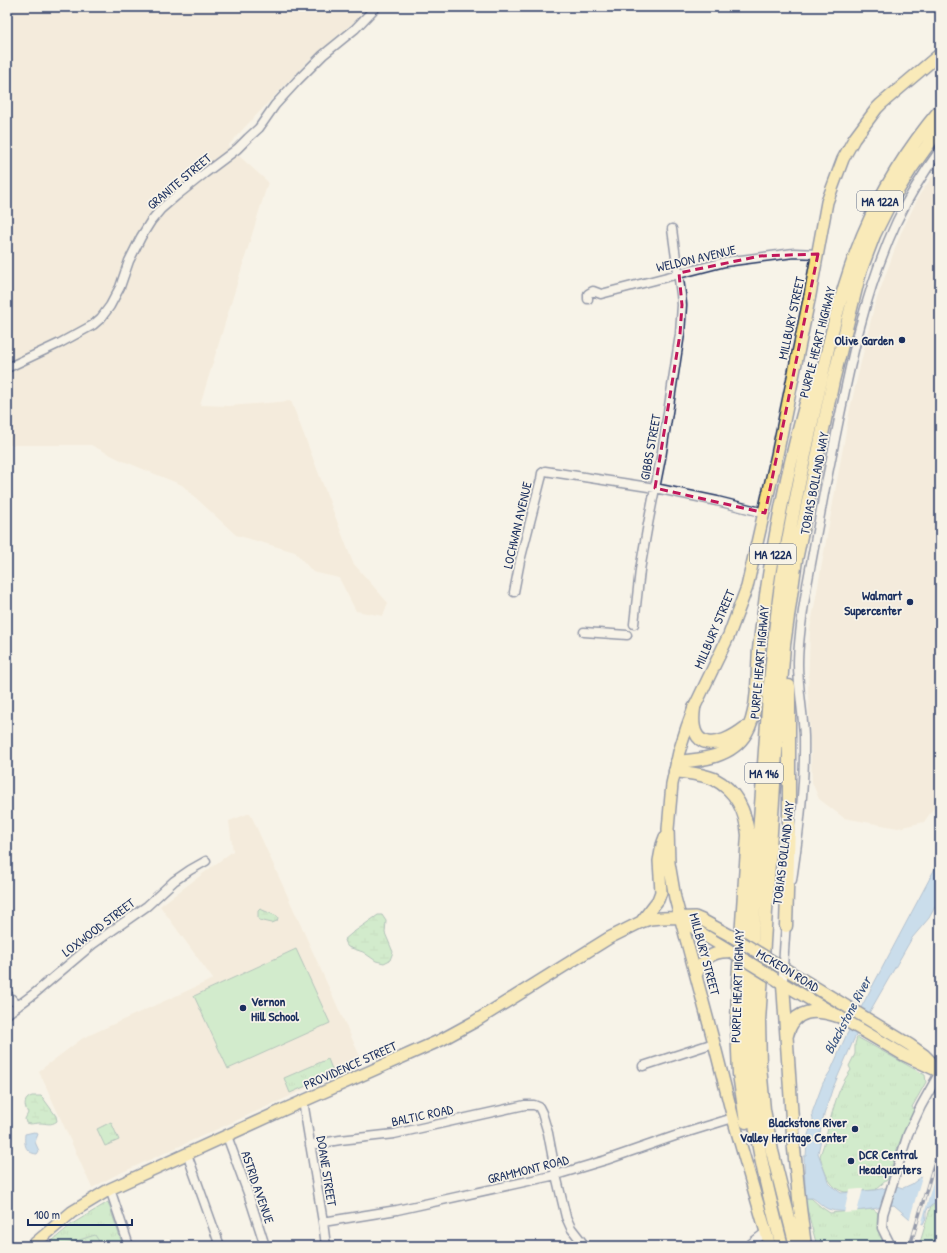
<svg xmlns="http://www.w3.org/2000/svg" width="947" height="1253" viewBox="0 0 947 1253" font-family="'Patrick Hand',sans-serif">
	<defs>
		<pattern id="grass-tufts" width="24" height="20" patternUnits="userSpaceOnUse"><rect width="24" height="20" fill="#a5e3aa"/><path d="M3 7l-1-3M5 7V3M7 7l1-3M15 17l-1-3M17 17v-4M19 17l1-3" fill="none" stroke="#8dc395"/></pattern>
		<pattern id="wetland-marsh" width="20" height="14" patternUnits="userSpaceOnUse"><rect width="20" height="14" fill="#a5e3aa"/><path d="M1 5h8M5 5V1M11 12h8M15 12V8" fill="none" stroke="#8dc395"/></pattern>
	</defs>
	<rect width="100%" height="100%" fill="#f7f3e8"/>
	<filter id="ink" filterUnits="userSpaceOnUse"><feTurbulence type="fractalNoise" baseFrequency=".025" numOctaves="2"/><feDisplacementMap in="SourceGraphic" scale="8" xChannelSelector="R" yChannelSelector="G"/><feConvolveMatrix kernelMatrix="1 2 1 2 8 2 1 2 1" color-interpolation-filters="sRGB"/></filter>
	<g filter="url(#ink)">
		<path fill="#efe3ce" d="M7,7H367L354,22L308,61L244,128L228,146L268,182L200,405L229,406L291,401L353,563L388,603L383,616L356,611L339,578L313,572L295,552L236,535L182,485L121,460L91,445H7Z
			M940,166V799L924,822L898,828L844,818L819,799L812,782L808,692L810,630L850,409L874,307L900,235L920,194Z
			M250,813L363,1063L114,1176L92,1188L39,1071L83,1038L213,979L160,906L233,851L229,821Z"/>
		<path fill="url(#grass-tufts)" stroke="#608984" d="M857,1037L925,1075L926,1082L912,1107L914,1110L898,1146L888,1179L875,1190L845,1192C829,1189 824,1170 820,1156C830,1129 833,1093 851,1070L849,1066L855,1054V1044Z
			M328,1059L334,1074L290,1093L284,1078Z
			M111,1122L119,1140L105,1146L97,1129Z
			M940,1175V1246H919Z
			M804,1198H811L821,1207L830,1213L873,1209L878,1213C875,1226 880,1235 885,1246H817Z
			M108,1202L123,1246H46L72,1224Z"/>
		<path fill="url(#wetland-marsh)" stroke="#608984" d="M260,909L277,916L278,918L277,921L272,923L259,920L258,918V911Z
			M378,915H382L386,921L385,933L393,952L390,960L384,963L376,961L363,952L348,947L345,943L344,940L351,934Z
			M32,1096H41L43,1098L56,1116L57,1121C51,1126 46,1123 40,1123C34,1123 31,1125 26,1123L25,1119L28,1113C24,1106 23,1099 32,1096Z"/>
		<path fill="#a5e3aa" stroke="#608984" d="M296,949L330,1023L228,1069L194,996Z
			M95,1235L102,1246H60Z"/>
		<path fill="#93c4ef" stroke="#6388b5" d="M940,859V898L929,918L912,938L854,1039L832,1090L824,1115L820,1133L822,1135L818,1153L828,1181L830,1185L841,1193L875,1190L896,1186L903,1188L912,1184L925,1174L940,1178V1200L928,1208L926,1212V1218L923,1224L910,1219L894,1205C878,1208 843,1215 828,1209C823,1207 818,1201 813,1198H804L805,1187L804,1156H806L807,1143L806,1141L813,1120L812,1113L823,1083L831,1070L846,1036Z
			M34,1132L38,1134L35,1142L39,1151L37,1154C25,1153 24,1144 25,1134Z"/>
		<path fill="#f7f3e8" d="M925,1172L935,1175L921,1225L909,1221L923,1173Z
			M859,1189H863L857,1212L844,1213L849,1190Z"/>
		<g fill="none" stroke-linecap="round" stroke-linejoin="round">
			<defs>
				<path id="minor" d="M588,299V294L593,291L601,294L725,262L794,253L818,254
					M7,368L60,343L93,325L101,318L110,306L120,287L129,261L141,237L151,221L161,209L176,196L205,173L237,149L248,138L259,128L275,105L298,80L323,55L355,29L376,7
					M514,592L520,561L541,479L542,473L545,471L655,488L717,501L765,513
					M634,624L640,570L648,524L661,458L680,334L682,305L681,294L672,229
					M584,632L627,635
					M792,880C799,832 805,784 804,736C803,712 798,688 798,664C798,638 803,611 807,585C813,553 819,520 825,488C844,398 858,305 897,221C909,196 924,172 940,150
					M783,984V967L786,921
					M7,994L18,1006
					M7,1014L35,993L93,944L147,906L174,881L190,870L206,861
					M643,1066L714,1043
					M303,1101L323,1222L326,1246
					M227,1136L248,1193L265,1246
					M310,1145L340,1140L394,1134L525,1105H534L539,1107L542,1113L548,1133L556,1175L566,1217L571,1228L585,1246
					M187,1154L220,1246
					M110,1189L129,1246
					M323,1222L397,1210L556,1175L606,1160L675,1136L733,1118
					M748,1246L766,1232
					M891,1246L882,1228L883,1214L908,1134L921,1106L940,1072"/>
				<path id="major" d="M681,918L699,932L732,952
					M641,922L658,900L661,892L659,861L662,845L665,837
					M777,964L910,1045L924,1055L940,1071
					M696,976C702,959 713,950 732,952
					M777,980L904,1055L936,1070
					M32,1246L72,1212L110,1189L283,1110L441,1040L474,1022L609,938L641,922L650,919L662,918L695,917L702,920L733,937
					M770,1246L733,1118L714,1043L675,898L669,863L668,829L672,784L679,752L687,727L694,708L729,635L747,587L777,455L810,295L827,202L843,159L854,139L877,108L881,104L940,54"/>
				<path id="highway" d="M694,708C688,752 718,749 745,728
					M677,762C702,760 732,757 746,733C759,712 757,674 759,650C761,631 764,613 766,595C777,520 792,446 815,373
					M675,771C688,773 702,774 714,779C736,790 746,812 748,835L738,981L737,1028L739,1074L746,1122
					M786,926L789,823V686
					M783,984L794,1149L800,1208L805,1246
					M787,1035C794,1008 816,1009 838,1016
					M782,1246C767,1189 753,1132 749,1073C746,1033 749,994 751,955C754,910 757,865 760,819C766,741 770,662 781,584C789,528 801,472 813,417C826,355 839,293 863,235C882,190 909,147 940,110
					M796,1246L772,1151L764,1110L760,1066L759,1021L776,753L784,645L796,560L833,381L860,272L874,235L891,201L910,170L940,128"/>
			</defs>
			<use href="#minor" stroke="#1b2f5e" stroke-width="11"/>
			<use href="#major" stroke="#1b2f5e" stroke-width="14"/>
			<use href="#highway" stroke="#1b2f5e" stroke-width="15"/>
			<use href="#minor" stroke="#f7f3e8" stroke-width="8"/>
			<use href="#major" stroke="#fbe080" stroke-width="11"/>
			<use href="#highway" stroke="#fbe080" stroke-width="12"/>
			<defs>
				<path id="rail" d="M910,1246L940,1144"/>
			</defs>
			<use href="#rail" stroke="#1b2f5e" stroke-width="3.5"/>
			<use href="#rail" stroke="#f7f3e8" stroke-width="2" stroke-dasharray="6" stroke-linecap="butt"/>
			<defs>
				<path id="major-bridge" d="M733,937L777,964
					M732,952L774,978"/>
			</defs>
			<use href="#major-bridge" stroke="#1b2f5e" stroke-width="14" stroke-linecap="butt"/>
			<use href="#major-bridge" stroke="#fbe080" stroke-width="11"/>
		</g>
	</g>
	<path d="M0 0H947V1253H0ZM818,254L777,455L765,513L655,488L680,334L682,305L679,273L760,256Z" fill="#f7f3e8" fill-opacity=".55" fill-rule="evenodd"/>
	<path fill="none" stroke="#c2185b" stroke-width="3" stroke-dasharray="8 5" stroke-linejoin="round" d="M818,254L777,455L765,513L655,488L680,334L682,305L679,273L760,256Z"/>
	<g fill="#1b2f5e" stroke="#f7f3e8" stroke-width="1.5">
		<circle cx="902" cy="340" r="4"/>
		<circle cx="910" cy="602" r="4"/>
		<circle cx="243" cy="1008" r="4"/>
		<circle cx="855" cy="1129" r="4"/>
		<circle cx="851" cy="1161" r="4"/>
	</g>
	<g text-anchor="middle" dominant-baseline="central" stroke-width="3.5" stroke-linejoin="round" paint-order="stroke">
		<g fill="#f7f3e8" stroke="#5d6a87" stroke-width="1">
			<rect x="857" y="191" width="46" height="20" rx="3"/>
			<rect x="750" y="544" width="46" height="20" rx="3"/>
			<rect x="745" y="763" width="38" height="20" rx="3"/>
		</g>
		<g font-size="12" font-weight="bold" fill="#1b2f5e">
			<text x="880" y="201">MA 122A</text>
			<text x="773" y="554">MA 122A</text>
			<text x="764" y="773">MA 146</text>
		</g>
		<g font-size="13" fill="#1b2f5e" stroke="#f7f3e8">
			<text transform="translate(179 181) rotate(-40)">GRANITE STREET</text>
			<text transform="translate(696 258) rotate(-13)">WELDON AVENUE</text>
			<text transform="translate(791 318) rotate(-78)">MILLBURY STREET</text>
			<text transform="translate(817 342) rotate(-76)">PURPLE HEART HIGHWAY</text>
			<text transform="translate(650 447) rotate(-80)">GIBBS STREET</text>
			<text transform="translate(814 483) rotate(-79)">TOBIAS BOLLAND WAY</text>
			<text transform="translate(517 525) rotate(-77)">LOCHWAN AVENUE</text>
			<text transform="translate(714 629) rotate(-67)">MILLBURY STREET</text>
			<text transform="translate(759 662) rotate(-85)">PURPLE HEART HIGHWAY</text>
			<text transform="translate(783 853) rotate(-83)">TOBIAS BOLLAND WAY</text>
			<text transform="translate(98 927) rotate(-37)">LOXWOOD STREET</text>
			<text transform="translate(705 954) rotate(75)">MILLBURY STREET</text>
			<text transform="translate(788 970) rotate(31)">MCKEON ROAD</text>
			<text transform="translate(737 986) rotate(-88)">PURPLE HEART HIGHWAY</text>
			<text transform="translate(350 1065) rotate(-24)">PROVIDENCE STREET</text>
			<text transform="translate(422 1115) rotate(-12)">BALTIC ROAD</text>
			<text transform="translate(528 1169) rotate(-14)">GRAMMONT ROAD</text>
			<text transform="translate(327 1171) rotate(81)">DOANE STREET</text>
			<text transform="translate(258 1187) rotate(71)">ASTRID AVENUE</text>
		</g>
		<g font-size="13" font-weight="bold" fill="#1b2f5e" stroke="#f7f3e8" text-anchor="end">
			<text x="894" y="340">Olive Garden</text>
			<text x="902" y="595">Walmart<tspan x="902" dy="15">Supercenter</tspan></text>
			<text x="251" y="1001" text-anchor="start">Vernon<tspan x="251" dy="15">Hill School</tspan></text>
			<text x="847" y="1122">Blackstone River<tspan x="847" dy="15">Valley Heritage Center</tspan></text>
			<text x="859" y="1154" text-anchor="start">DCR Central<tspan x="859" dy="15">Headquarters</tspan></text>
		</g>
		<g font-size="14" font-style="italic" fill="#395482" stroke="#f7f3e8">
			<text transform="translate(847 1015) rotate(-62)">Blackstone River</text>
		</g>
	</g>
	<rect width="947" height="1253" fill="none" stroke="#f7f3e8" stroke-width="24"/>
	<rect x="12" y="12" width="923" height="1229" fill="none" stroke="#1b2f5e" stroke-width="1.5" filter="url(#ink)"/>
	<path d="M28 1219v6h104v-6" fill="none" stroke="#1b2f5e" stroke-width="2"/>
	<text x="34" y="1219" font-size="12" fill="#1b2f5e" stroke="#f7f3e8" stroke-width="3" paint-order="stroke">100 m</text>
</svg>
